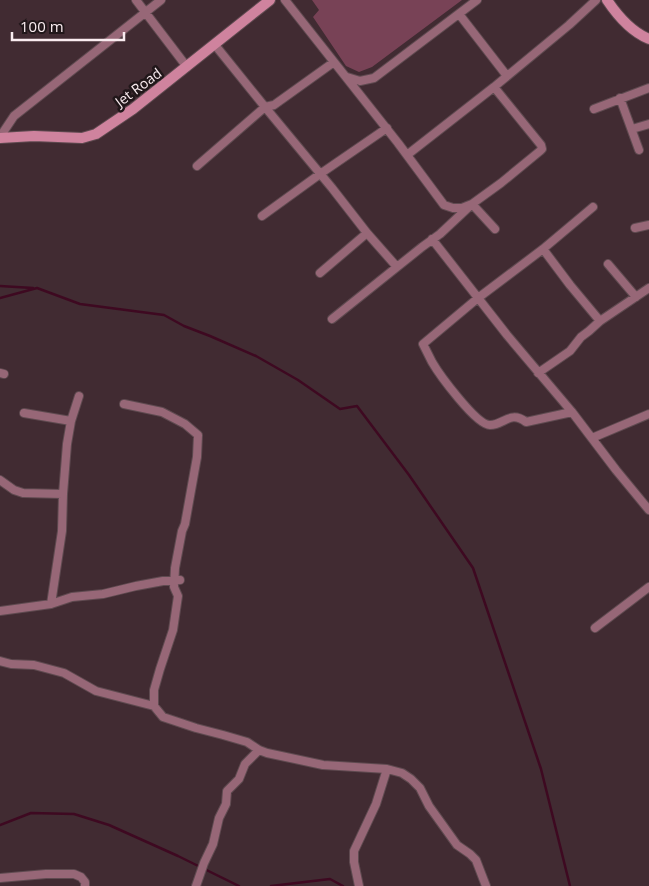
<svg xmlns="http://www.w3.org/2000/svg" width="649" height="886" viewBox="0 0 649 886" font-family="'Open Sans',sans-serif">
	<rect width="100%" height="100%" fill="#412b32"/>
	<path fill="#784256" d="M312,0H462L372,67L359,72L346,66L313,17L319,10Z"/>
	<g fill="none" stroke-linecap="round" stroke-linejoin="round">
		<path stroke="#3e0921" stroke-width="2.5" d="M0,286L33,288
			M0,298L37,288L80,304L164,315L184,326L210,336L256,356L298,380L340,409L357,406L409,475L473,568L541,769L570,886
			M0,825L31,813L74,814L109,825L178,856L239,886
			M271,886L330,879L343,886"/>
		<defs>
			<path id="street" d="M136,0L187,67
				M285,0L398,143L444,205L453,208H462L472,204L501,183L540,151L542,149L541,145L494,87
				M459,14L507,76
				M215,45L265,107L274,105L334,62
				M347,77L360,81L374,78L477,0
				M620,98L639,150
				M594,109L649,88
				M632,129L649,124
				M0,137L14,116L161,0
				M407,155L494,87L569,25L596,0
				M197,166L265,107L332,188L367,233L397,267
				M262,216L320,174L387,128
				M635,228L649,225
				M432,239L507,335L572,412L616,470L649,510
				M543,249L570,285L600,321
				M608,264L636,297
				M320,273L367,233
				M332,319L422,247L440,234L472,204L495,229
				M0,373L4,374
				M538,373L570,351L581,337L589,331L600,321L649,288
				M124,404L162,412L185,424L198,435L197,457L185,524L182,531L175,568L174,587L178,596L173,630L160,669L154,690V706
				M572,412L526,422C510,410 504,425 490,425C476,425 439,374 432,362C429,356 426,350 423,344L478,298L543,249L593,207
				M24,413L71,421
				M592,438L649,414
				M0,480L14,490L23,493L63,494
				M51,604L62,531L63,494L67,444L71,421L79,396
				M0,611L51,604L72,597L103,594L136,586L163,581L180,580
				M595,628L649,587
				M0,661L11,664L34,665L64,673L96,691L154,706L163,717L196,728L223,735L247,742L259,750L267,753L323,765L387,769L402,773L411,779L420,788L429,806L457,845L470,854L476,860L486,886
				M0,878L46,874H74L81,877L85,882V886
				M196,886L204,863L213,844L219,818L226,804L227,791L239,779L245,764L259,750
				M359,886L354,862V851L376,804L387,769"/>
			<path id="secondary" d="M607,0C617,15 632,32 649,39
				M0,138L34,136L82,138L96,134L133,109L270,0"/>
		</defs>
		<use href="#street" stroke="#5f4a50" stroke-width="10"/>
		<use href="#secondary" stroke="#5f4a50" stroke-width="12"/>
		<use href="#street" stroke="#976777" stroke-width="8"/>
		<use href="#secondary" stroke="#cf839e" stroke-width="10"/>
	</g>
	<g text-anchor="middle" dominant-baseline="central" stroke-width="5" stroke-linejoin="round" paint-order="stroke">
		<g font-size="14" fill="#faecf0" stroke="#21171a">
			<text transform="translate(138 87) rotate(-37)">Jet Road</text>
		</g>
	</g>
	<path d="M12 32v8h112v-8" fill="none" stroke="#faecf0" stroke-width="2.5"/>
	<text x="20" y="32" font-size="15" fill="#faecf0" stroke="#21171a" stroke-width="4" paint-order="stroke">100 m</text>
</svg>
